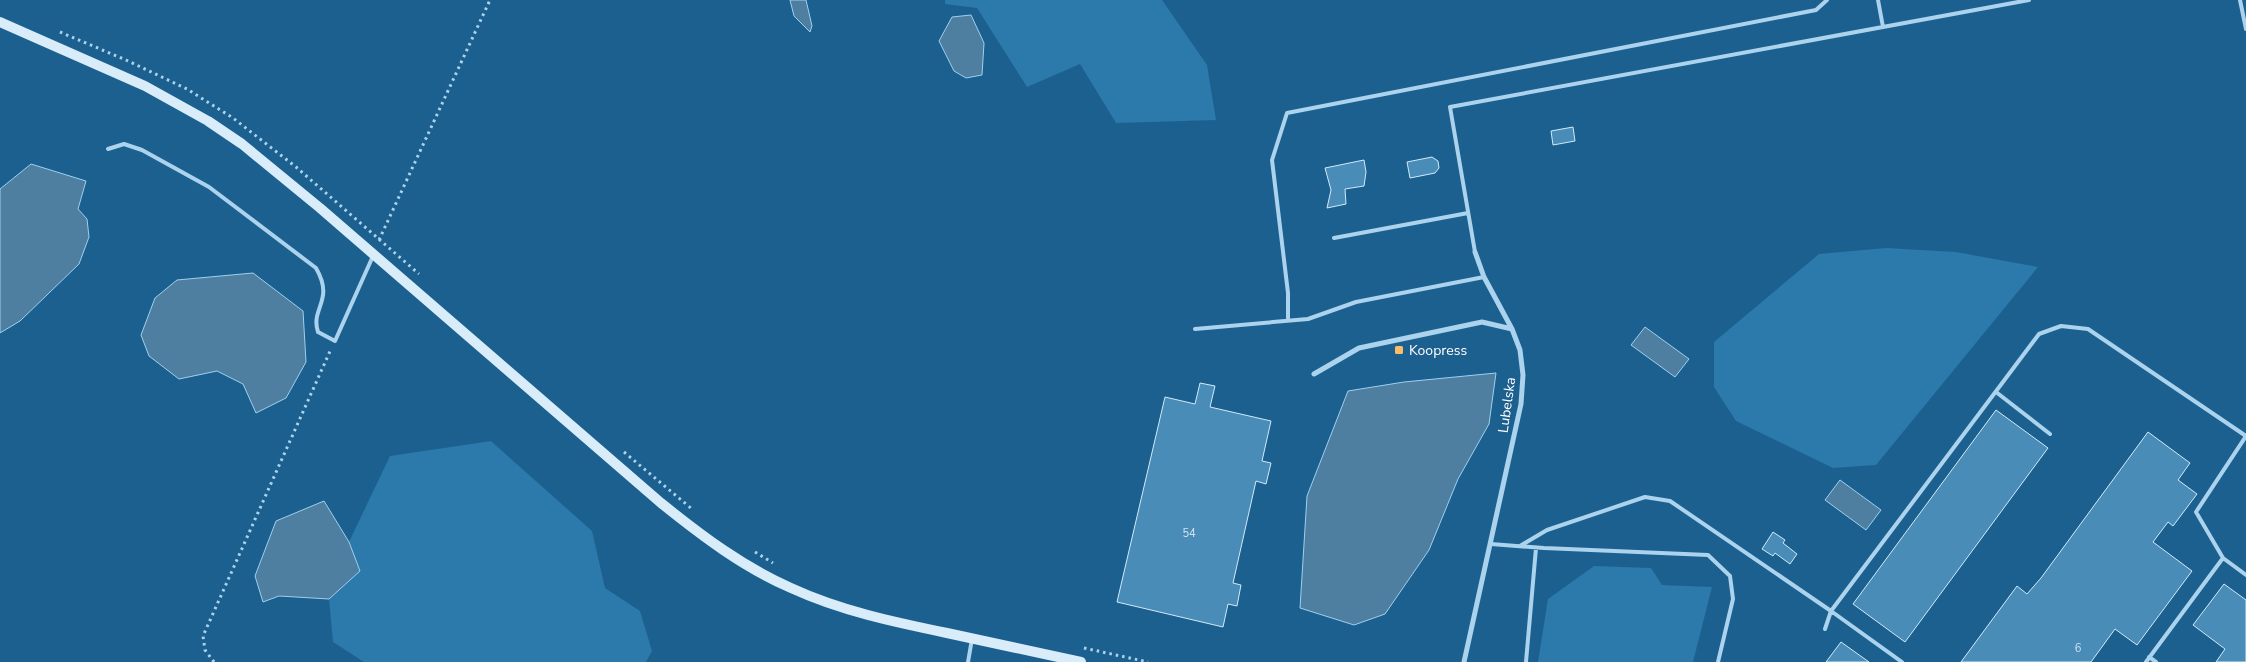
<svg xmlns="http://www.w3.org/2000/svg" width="2246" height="662" viewBox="0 0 2246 662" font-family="'Nunito Sans',sans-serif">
	<rect width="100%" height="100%" fill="#1c608f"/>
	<path fill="#2c79ab" d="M945,0H1162L1207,65L1216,120L1116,123L1080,64L1027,87L977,8L945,4Z
		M1886,248L1956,252L2038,267L1876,465L1833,468L1736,421L1714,387V342L1819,254Z
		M491,441L592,531L605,588L640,611L652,651L646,662H364L333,642L329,599L360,571L349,542L390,456Z
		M1594,566L1651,568L1662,585L1712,587L1693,662H1538L1548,599Z"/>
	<path fill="#4f7fa0" stroke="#9ed0f0" d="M790,0H806L812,26L810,32L794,16Z
		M971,15L984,43L982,75L966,78L954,71L939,41L952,17Z
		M31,164L86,181L78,209L87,219L89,237L79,264L20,321L0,333V189Z
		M253,273L303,311L306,362L286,398L256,413L243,384L217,371L179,379L149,356L141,335L155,298L177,280Z
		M1645,327L1689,359L1675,377L1631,345Z
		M1496,373L1489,424L1458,479L1429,550L1385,614L1354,625L1300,608L1307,496L1348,391L1404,382Z
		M1840,480L1881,510L1866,530L1825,500Z
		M324,501L349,542L360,571L329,599L279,596L263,602L255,576L276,521Z"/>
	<path fill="#498cb8" stroke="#d1eafa" d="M1573,127L1575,141L1553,145L1551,131Z
		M1432,157L1438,161L1439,168L1435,173L1410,178L1407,162Z
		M1364,160L1366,172L1364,186L1345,189L1346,204L1327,208L1331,190L1325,168Z
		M1200,383L1215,386L1210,407L1271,421L1262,461L1271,463L1266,484L1256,481L1233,583L1241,585L1237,606L1228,604L1223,627L1117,602L1165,397L1195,404Z
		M1996,410L2048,448L1905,642L1853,604Z
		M2148,432L2190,463L2178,480L2197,494L2173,526L2168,522L2153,542L2192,571L2137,645L2115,629L2091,662H1961L2017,586L2027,594L2041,578Z
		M1773,532L1785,540L1783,543L1797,554L1790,564L1775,553L1773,556L1762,549Z
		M2224,584L2246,600V662H2216L2225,649L2193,625Z
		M1841,642L1869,662H1826Z"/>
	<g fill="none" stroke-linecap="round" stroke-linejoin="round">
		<path stroke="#abd3ee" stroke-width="3" stroke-dasharray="2.5 4" stroke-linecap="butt" d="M60,32L126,60L187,89L233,118L296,167L419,274
			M379,240L490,0
			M624,452L692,509
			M755,552L773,563
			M1084,648L1148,662
			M214,662L205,650L203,636L331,349"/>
		<path stroke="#abd3ee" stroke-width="4" d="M1878,0L1883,27
			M2240,0L2246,29
			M108,149L124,144L142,150L209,187L316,268C335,301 310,308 318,332L335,341L373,256
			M1334,238L1468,213
			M1475,252L1450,107L2029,0
			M1288,319V293L1272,160L1287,113L1816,10L1827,0
			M1195,329L1308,319L1356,302L1484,277
			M1996,392L2050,434
			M1491,544L1544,548L1708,555L1730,576L1733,599L1718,662
			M1520,546L1547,530L1645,497L1670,501L1831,611L1902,662
			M1825,629L1831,611L2039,334L2061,326L2088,329L2246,436L2196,512L2223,558L2246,575
			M2149,657L2156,662
			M968,662L972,639
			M1526,662L1536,548
			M2146,662L2223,558"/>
		<path stroke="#abd3ee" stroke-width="5" d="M1314,374L1359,348L1482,322L1512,329
			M1464,662L1521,404L1523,375L1520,350L1512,329L1484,277L1475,252"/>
		<path stroke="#d8ecfa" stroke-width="10" d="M0,22L145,86L208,121L242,144L320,208L661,503C702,536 743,567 791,588C841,611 894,622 947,633C992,643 1036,652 1081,662"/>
	</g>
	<rect fill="#febc69" stroke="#1c608f" stroke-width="2" x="1394" y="345" width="10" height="10" rx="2.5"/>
	<g text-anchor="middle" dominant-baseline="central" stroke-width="4" stroke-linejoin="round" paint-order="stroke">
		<g font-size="11" fill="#d2e2ed">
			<text x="1189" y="533">54</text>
			<text x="2078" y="648">6</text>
		</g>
		<g font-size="14" fill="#fff" stroke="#1c608f" text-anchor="start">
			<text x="1409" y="350">Koopress</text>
		</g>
		<g font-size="14" fill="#fff" stroke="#1c608f">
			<text transform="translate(1507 405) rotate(-82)">Lubelska</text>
		</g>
	</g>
</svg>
